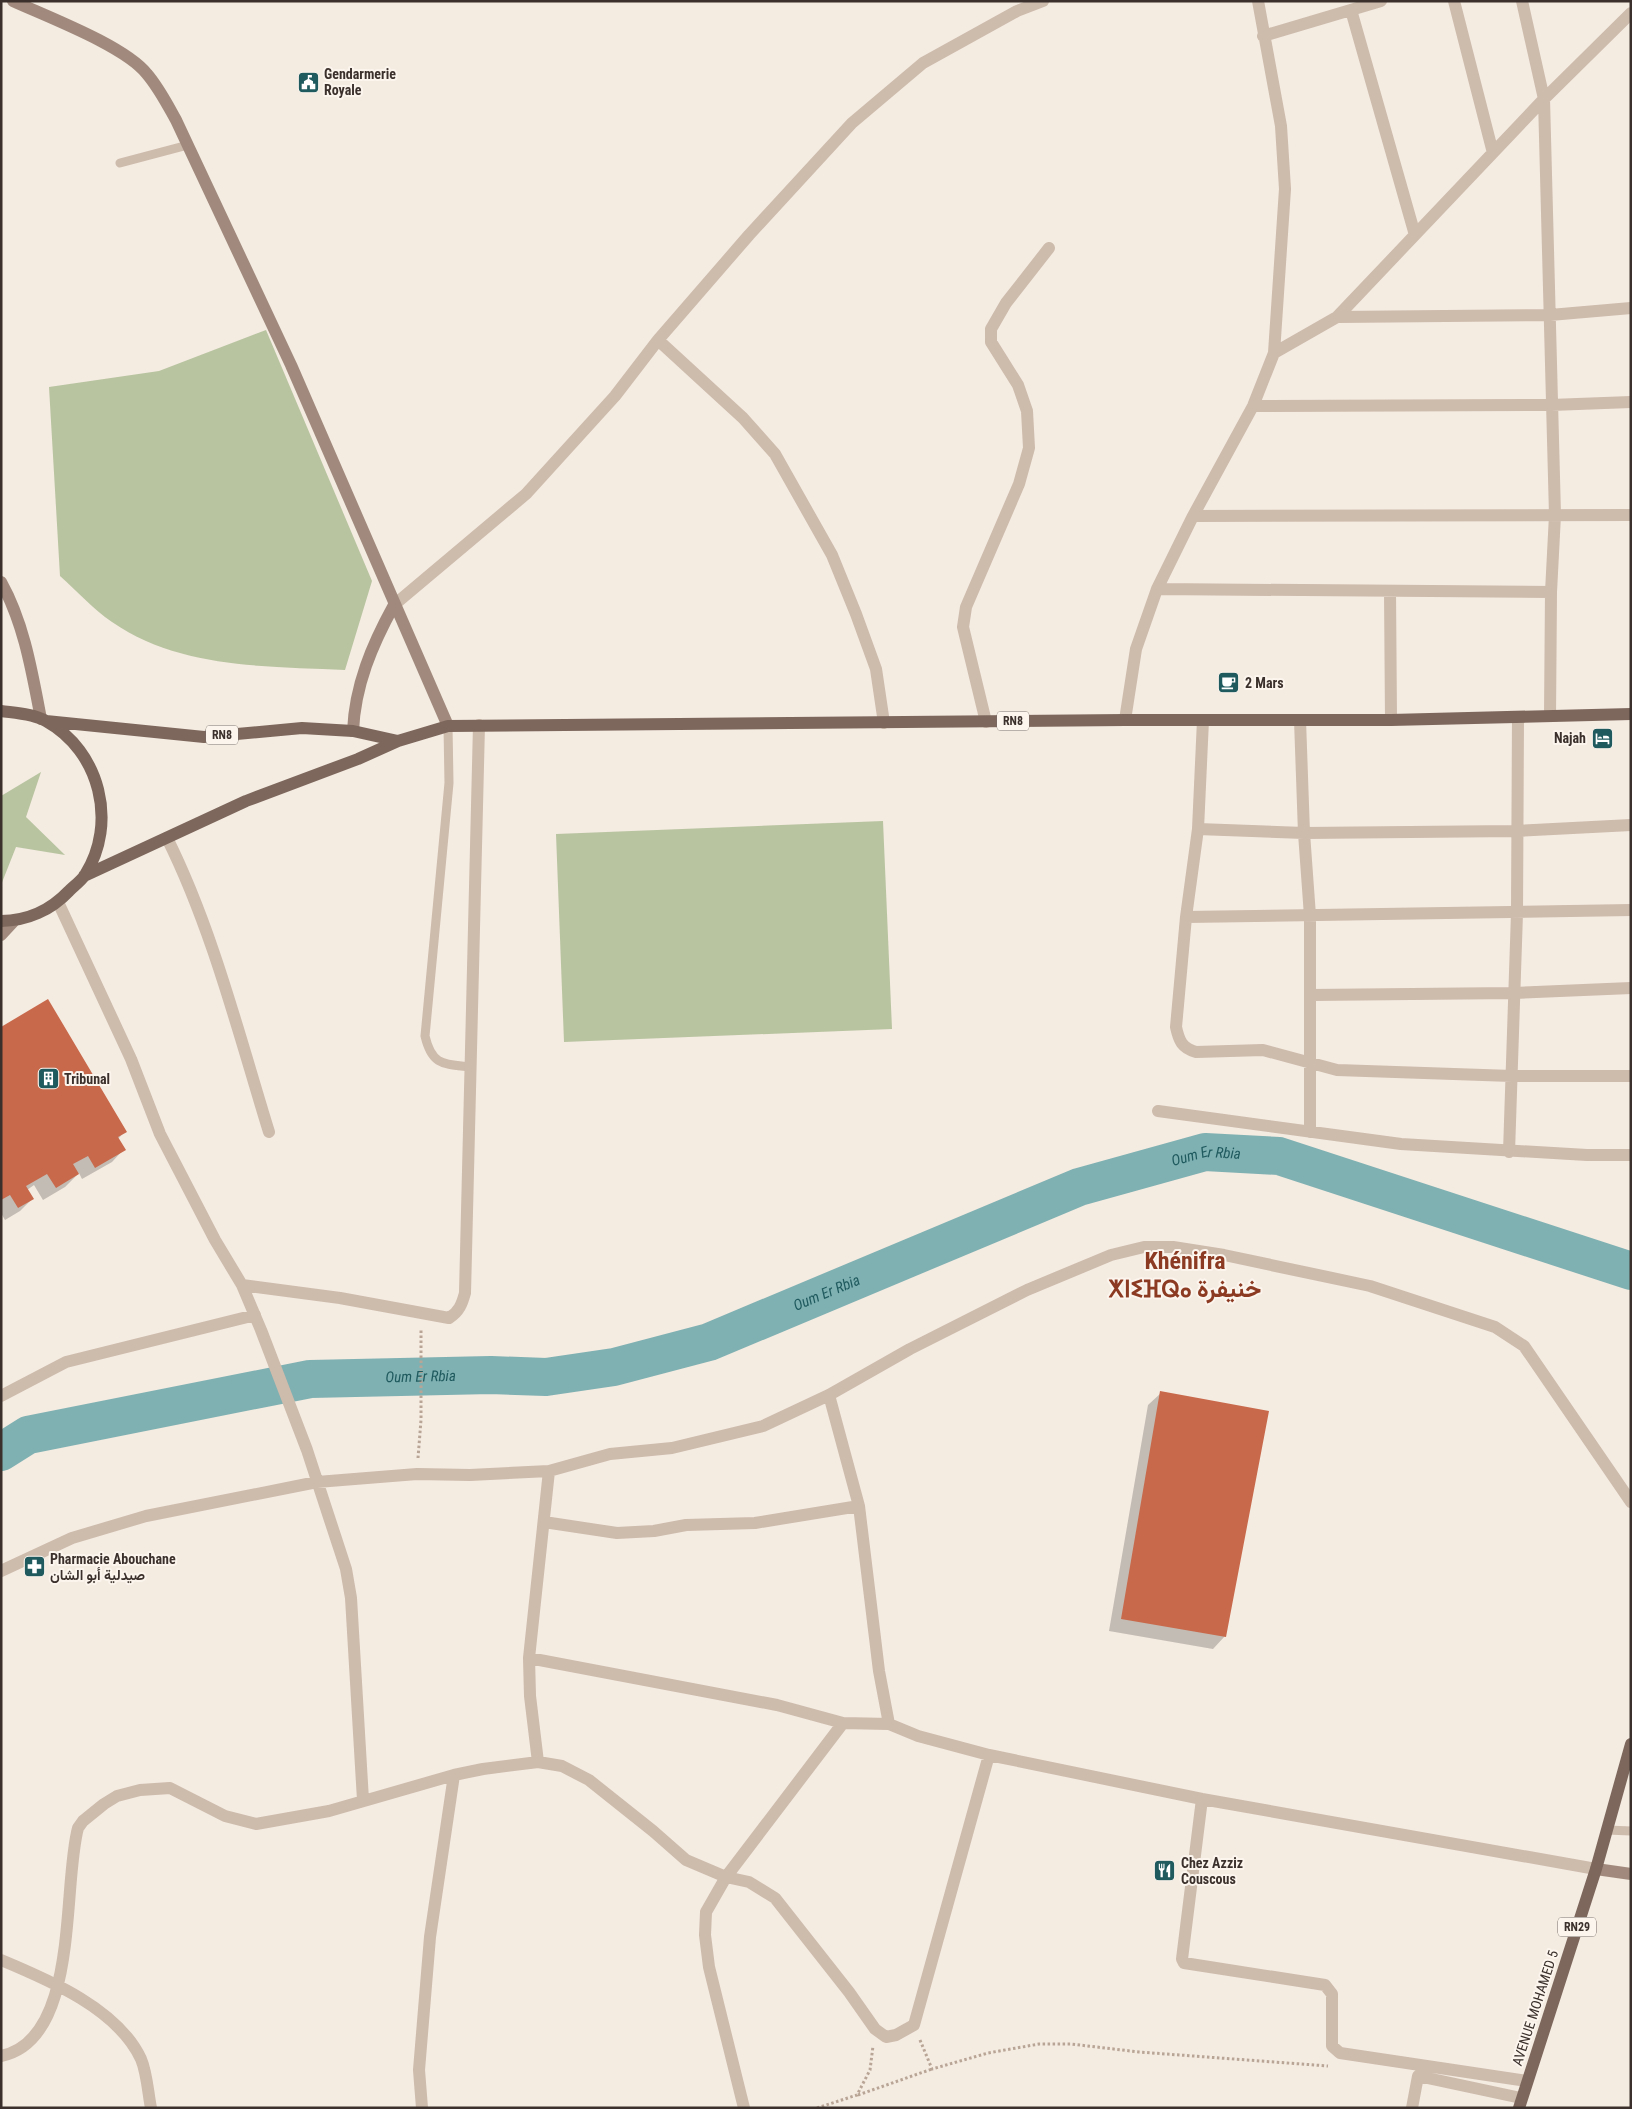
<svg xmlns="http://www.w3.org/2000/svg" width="1632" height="2109" viewBox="0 0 1632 2109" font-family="'Roboto Condensed',Vazirmatn,'Noto Sans Tifinagh',sans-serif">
	<rect width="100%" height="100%" fill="#f4ebe1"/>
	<path fill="#b8c4a0" d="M266,330L372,581L345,670C266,666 180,669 112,622C93,609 77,591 60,576L49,387L159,371Z
		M41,772L26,817L65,855L16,847L1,885V796Z
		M883,821L892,1029L564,1042L556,834Z"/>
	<path fill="#0003" d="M1,1029L125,1131L118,1139L124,1149L112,1162L82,1179L79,1173L65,1187L43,1200L34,1185L27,1190L32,1199L20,1211L5,1220L1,1213Z
		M1161,1393L1225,1636L1213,1649L1109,1631L1148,1405Z"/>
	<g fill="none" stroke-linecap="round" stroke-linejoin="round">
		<path stroke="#7fb0b2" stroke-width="38" id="s1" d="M1,1452L28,1435L310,1379L491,1375L546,1377L614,1367L709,1342L1079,1187L1205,1152L1279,1156L1631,1271"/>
	</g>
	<path fill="#c8694b" d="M48,999L127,1132L118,1137L126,1150L95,1168L88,1156L73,1164L79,1174L56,1188L47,1174L26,1186L34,1199L18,1208L10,1195L1,1200V1027Z
		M1160,1391L1269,1411L1226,1637L1121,1619Z"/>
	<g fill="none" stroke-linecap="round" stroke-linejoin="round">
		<path stroke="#b9a596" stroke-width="3" stroke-dasharray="2.5 2.5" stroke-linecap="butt" d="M418,1458L421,1420V1329
			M920,2040L932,2069L988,2053L1039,2044H1071L1139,2052L1328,2066
			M858,2095L932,2069
			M817,2108L857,2095L870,2070L873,2046"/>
		<path stroke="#cdbbac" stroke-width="9" d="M120,163L188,145
			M448,726L449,783L425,1036C432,1066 444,1064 471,1067
			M1607,1830L1631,1831"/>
		<path stroke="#cdbbac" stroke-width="12" d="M1454,1L1493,153
			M1522,1L1544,99L1555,515L1551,592L1550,716
			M1351,10L1415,235
			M1263,36L1381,1
			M1337,317L1550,315L1631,308
			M658,340L743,418L775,454L832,555L856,614L876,669L884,723
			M1274,353L1337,317L1544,99L1631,13
			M1253,406L1551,405L1631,402
			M1193,516L1631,515
			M1157,589L1551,592
			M1390,591L1391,720
			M394,605L526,494L615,396L658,340L749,235L852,123L923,63L1017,11L1043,1
			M1125,720L1136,649L1157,589L1193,516L1253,406L1274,353L1285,189L1281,126L1258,1
			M1203,720L1198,829L1186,917L1176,1027C1179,1041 1182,1048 1196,1052L1263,1050L1337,1070L1512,1076H1631
			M1300,720L1304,833L1310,916V1132
			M986,722L963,627L966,607L1019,484L1029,448L1027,411L1018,385L991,342V329L1006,303L1049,248
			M1198,829L1304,833L1516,831L1631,825
			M167,838C212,928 239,1035 269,1132
			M58,902L131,1059L160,1134L215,1240L242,1285L261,1330L307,1450L346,1569L351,1598L363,1800
			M1186,917L1631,910
			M1310,995L1514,993L1631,988
			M1158,1111L1401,1144L1587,1155H1631
			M1509,1152L1517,913L1518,717
			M242,1285L340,1298L449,1318C459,1312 462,1304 465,1293L479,725
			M829,1395L859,1506L879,1671L889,1724
			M1,1396L66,1362L255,1315
			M544,1522L617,1533L654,1531L686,1525L755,1523L859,1506
			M1,1571L72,1538L146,1516L317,1482L417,1474L470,1475L549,1471L610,1454L672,1448L763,1426L829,1395L910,1349L1027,1290L1111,1255L1144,1247H1173L1224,1255L1370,1286L1495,1327L1524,1346L1631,1502
			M529,1658L777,1705L843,1723L889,1724L918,1736L989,1755L1202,1799L1596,1869
			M538,1762L530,1696L529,1658L549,1471
			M1202,1799L1182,1959L1184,1963L1325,1985L1332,1994V2046L1340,2053L1527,2081
			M1,1960C49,1980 118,2009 141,2059C147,2073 148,2093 151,2108
			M1,2056C80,2040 62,1887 78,1828L83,1821L104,1804L117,1796L140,1790L170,1788L225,1816L256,1824L329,1811L454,1775L483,1769L538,1762L562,1766L589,1780L653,1831L686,1860L726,1877L749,1882L775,1898L849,1992L875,2029L886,2037L896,2035L914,2025L989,1755
			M422,2108L419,2070L430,1937L454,1775
			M744,2108L709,1967L705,1935L706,1912L726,1877L843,1723
			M1412,2108L1418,2076L1521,2098"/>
		<path stroke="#a18a7d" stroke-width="12" d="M13,1C48,17 125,46 147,74C159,88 167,104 176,120L291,365L448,726
			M1,582C24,623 32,672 41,719
			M353,731C355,685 372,645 394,605
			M1,935L14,921
			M1596,1869L1631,1874"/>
		<path stroke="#7d675c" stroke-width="12" d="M1,711C15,713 34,714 46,721C100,751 118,823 85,875C81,881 74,886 69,891C51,910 27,921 1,921
			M46,721L204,737L302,728L353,731L398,741
			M84,876L246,801L358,759L398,741L448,726L1125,720H1391L1631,714
			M1519,2108L1596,1869L1631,1744"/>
	</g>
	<defs>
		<symbol id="civic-square" viewBox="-11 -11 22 22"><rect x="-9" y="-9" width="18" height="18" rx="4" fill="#1f5a5e" stroke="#fbf5ee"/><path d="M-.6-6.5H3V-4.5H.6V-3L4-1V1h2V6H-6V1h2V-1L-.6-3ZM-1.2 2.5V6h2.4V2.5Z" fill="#fff"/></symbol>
		<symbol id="cafe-square" viewBox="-11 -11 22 22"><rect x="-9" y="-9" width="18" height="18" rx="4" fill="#1f5a5e" stroke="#fbf5ee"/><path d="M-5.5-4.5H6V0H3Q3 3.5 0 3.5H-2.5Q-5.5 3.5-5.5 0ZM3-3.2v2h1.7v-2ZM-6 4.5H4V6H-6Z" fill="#fff"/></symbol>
		<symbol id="hotel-square" viewBox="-11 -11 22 22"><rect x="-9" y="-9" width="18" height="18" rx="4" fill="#1f5a5e" stroke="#fbf5ee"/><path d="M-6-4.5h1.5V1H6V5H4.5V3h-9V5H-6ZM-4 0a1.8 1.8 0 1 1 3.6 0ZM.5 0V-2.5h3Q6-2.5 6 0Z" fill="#fff"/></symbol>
		<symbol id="building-square" viewBox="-11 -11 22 22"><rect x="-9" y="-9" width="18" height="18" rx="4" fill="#1f5a5e" stroke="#fbf5ee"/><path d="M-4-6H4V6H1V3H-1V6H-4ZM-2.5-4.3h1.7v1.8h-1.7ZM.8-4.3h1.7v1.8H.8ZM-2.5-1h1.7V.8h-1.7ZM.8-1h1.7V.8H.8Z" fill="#fff"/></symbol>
		<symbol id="pharmacy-square" viewBox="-11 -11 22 22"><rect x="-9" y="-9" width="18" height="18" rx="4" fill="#1f5a5e" stroke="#fbf5ee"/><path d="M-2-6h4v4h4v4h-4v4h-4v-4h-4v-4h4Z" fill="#fff"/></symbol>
		<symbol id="restaurant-square" viewBox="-11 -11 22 22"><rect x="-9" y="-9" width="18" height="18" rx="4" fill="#1f5a5e" stroke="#fbf5ee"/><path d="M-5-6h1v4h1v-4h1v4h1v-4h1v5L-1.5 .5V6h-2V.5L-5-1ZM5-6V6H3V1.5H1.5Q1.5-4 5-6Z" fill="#fff"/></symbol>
	</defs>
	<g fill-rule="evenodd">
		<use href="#civic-square" x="296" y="70" width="25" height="25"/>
		<use href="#cafe-square" x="1216" y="670" width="25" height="25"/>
		<use href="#hotel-square" x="1590" y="726" width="25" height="25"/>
		<use href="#building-square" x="36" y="1066" width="25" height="25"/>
		<use href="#pharmacy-square" x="22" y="1554" width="25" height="25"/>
		<use href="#restaurant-square" x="1152" y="1858" width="25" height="25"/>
	</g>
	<g text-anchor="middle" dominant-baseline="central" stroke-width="4" stroke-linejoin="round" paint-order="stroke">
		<g fill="#fbf5ee" stroke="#756b66" stroke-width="1">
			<rect x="997" y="711.5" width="32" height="19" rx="4"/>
			<rect x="206" y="725.5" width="32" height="19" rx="4"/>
			<rect x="1558" y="1917.5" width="38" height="19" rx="4"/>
		</g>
		<g font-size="12" font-weight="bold" fill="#3b302b">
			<text x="1013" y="721">RN8</text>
			<text x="222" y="735">RN8</text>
			<text x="1577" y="1927">RN29</text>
		</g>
		<g font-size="14" font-weight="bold" fill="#3b302b" stroke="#fbf5ee" text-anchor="start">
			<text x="324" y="74">Gendarmerie<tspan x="324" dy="16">Royale</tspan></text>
			<text x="1245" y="683">2 Mars</text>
			<text x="1586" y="738" text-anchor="end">Najah</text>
			<text x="64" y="1079">Tribunal</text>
			<text x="50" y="1559">Pharmacie Abouchane<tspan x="50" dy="16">صيدلية أبو الشان</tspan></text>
			<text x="1181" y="1863">Chez Azziz<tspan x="1181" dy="16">Couscous</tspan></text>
		</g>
		<g font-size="14" fill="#3b302b" stroke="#fbf5ee">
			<text transform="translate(1535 2008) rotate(-72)">AVENUE MOHAMED 5</text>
		</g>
		<g font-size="15" font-style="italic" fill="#1f5a5e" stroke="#fbf5ee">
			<text stroke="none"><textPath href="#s1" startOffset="1255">Oum Er Rbia</textPath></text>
			<text stroke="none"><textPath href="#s1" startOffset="850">Oum Er Rbia</textPath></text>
			<text stroke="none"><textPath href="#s1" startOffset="430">Oum Er Rbia</textPath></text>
		</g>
		<g font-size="24" font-weight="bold" fill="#8c3b22" stroke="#fbf5ee">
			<text x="1185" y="1261">Khénifra<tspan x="1185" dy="28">ⵅⵏⵉⴼⵕⴰ خنيفرة</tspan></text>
		</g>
	</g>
	<rect width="1632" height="2109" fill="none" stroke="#3b302b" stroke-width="5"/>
</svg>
